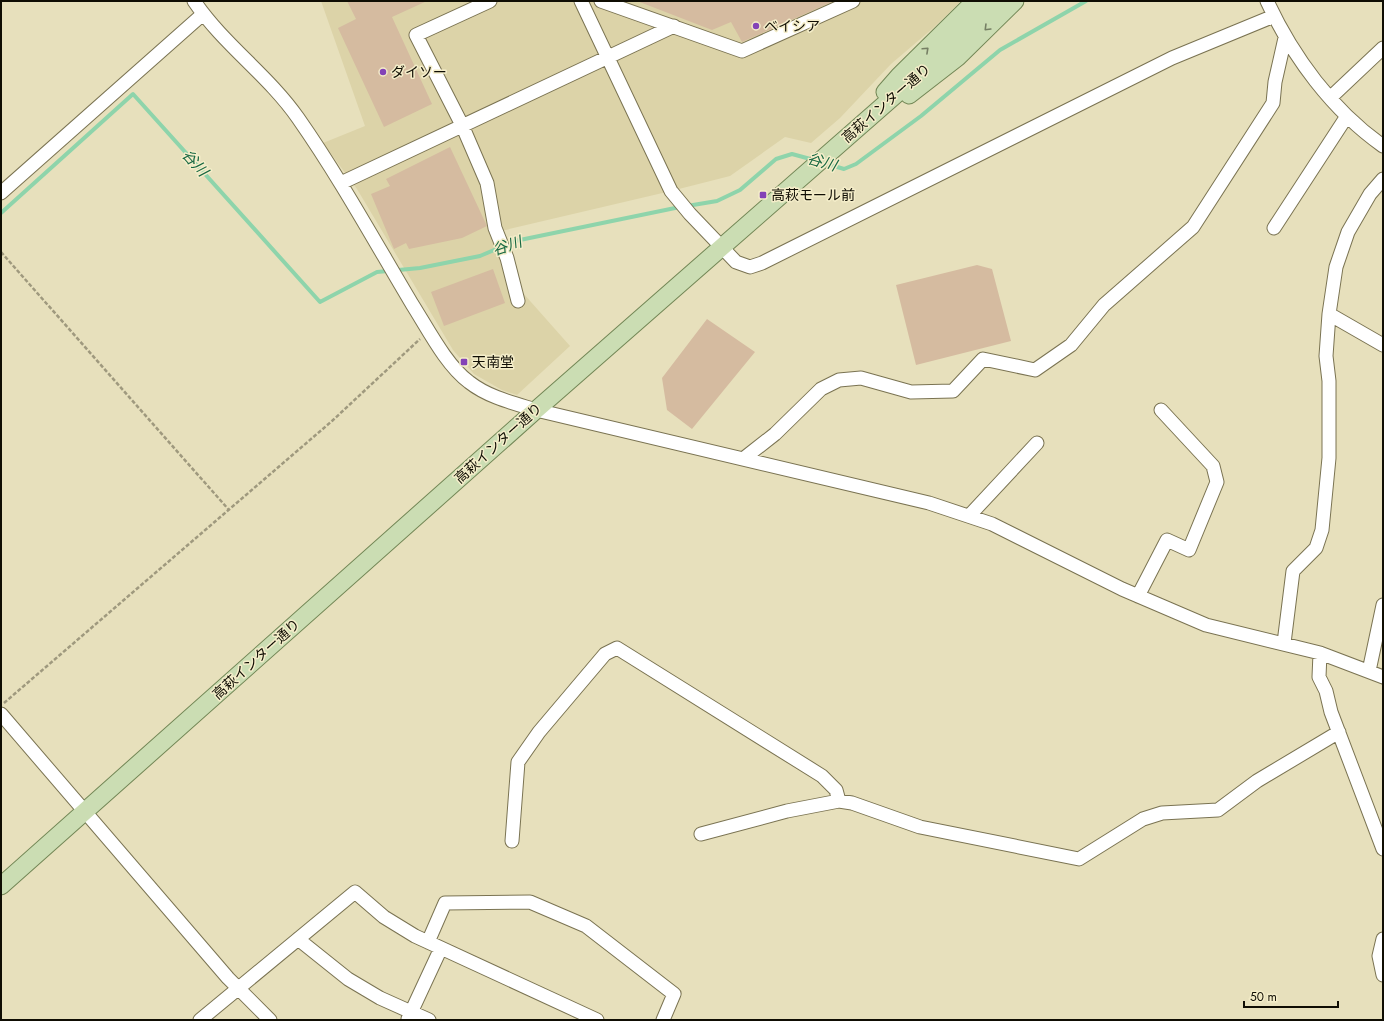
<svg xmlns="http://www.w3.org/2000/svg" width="1384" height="1021" viewBox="0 0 1384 1021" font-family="Jost,'Noto Sans JP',sans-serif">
	<rect width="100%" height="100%" fill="#e7e0bc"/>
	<path fill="#dcd3a8" d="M321,1H961L932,29L891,64L840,118L811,143L785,137L730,176L671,191L501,231L523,293L570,346L517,395L502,390L474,374L453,350L357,189L323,143L365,126Z"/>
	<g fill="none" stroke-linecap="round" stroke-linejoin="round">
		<path stroke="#8ed4ab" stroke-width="4" d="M824,163L844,169L856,164L921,116L1000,50L1086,1
			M687,206L717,201L740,190L776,159L792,154L814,160
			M1,213L133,94L320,302L377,272L420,268L480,256L515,241L680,207"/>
	</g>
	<path fill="#d5bba0" d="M347,1H427L392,17L432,104L384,127L338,28L356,19Z
		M637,1H834L742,42L731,22L712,30Z
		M450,147L487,226L462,238L409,249L406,243L394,249L371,194L390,186L386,179Z
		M977,265L992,269L1011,341L916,365L896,285Z
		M493,269L505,303L444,326L431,292Z
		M707,319L755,352L692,429L667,410L662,378Z"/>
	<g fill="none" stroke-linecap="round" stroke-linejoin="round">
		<defs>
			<path id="minor" d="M194,1C224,45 268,75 298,118C340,178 375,242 412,304C428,329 446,365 469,382C488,397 513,403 536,410L929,503L992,524L1122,589L1206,625L1320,653L1383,677
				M490,1L416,35L462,125L487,183L495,228L507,258L518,301
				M581,1L671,191L690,214L736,262L750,267L762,263L1172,58L1274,16
				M601,1L742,51L853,1
				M1267,1C1293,57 1332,110 1383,146
				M1330,98L1383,48
				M341,183L674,26
				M1,193L203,14
				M1274,228L1347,116
				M1329,314L1383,345
				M743,459L775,434L821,389L839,380L861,378L911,392L953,391L983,359L1035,370L1071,345L1104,305L1193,227L1273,103L1275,82L1285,38
				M969,516L1037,443
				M1138,596L1167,540L1189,550L1217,482L1213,466L1161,410
				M1284,643L1293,571L1316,548L1322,530L1329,458V381L1326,356L1329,314L1336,267L1348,232L1370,194L1383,179
				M1320,653L1319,677L1326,691L1331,712L1383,849
				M1369,671L1383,605
				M1,714L228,978L270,1020
				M701,834L787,811L839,801L852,803L920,827L1079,859L1143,819L1162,813L1218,810L1257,781L1339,732
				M512,841L518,762L539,732L605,654L617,648L822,776L836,790L839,801
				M298,939L348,979L380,998L429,1020
				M1383,939L1379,956L1383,975
				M428,942L445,903L530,902L586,926L674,994L663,1020
				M408,1019L441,948
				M200,1020L355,892L384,917L415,936L597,1020"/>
			<path id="major" d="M885,92L899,76L975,1
				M909,95L958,57L1015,1
				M1,886L536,410L950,47L995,1"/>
		</defs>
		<use href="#minor" stroke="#7a7352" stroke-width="15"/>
		<use href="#major" stroke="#728655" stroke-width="19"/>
		<path stroke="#9f997e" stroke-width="2.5" stroke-dasharray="4 2" stroke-linecap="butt" d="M1,252L229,510
			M4,703L332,421L420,339"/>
		<use href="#minor" stroke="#fff" stroke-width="13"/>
		<use href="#major" stroke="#cbddb3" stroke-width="17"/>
	</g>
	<defs><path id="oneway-chevron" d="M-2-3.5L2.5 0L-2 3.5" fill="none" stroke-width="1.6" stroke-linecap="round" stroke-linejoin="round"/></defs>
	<g stroke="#767f64">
		<use href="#oneway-chevron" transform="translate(987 28) rotate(135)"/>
		<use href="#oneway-chevron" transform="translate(926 50) rotate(-43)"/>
	</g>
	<g fill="#8342b7" stroke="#f4edc9" stroke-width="1.5">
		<circle cx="756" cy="26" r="4"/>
		<circle cx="383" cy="72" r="4"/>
		<rect x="759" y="191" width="8" height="8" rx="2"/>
		<rect x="460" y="358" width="8" height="8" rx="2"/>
	</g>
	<g text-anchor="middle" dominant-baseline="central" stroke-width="3" stroke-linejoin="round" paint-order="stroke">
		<g font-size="14" fill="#0f0d03" stroke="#f4edc9" text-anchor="start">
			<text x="764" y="26">ベイシア</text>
			<text x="391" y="72">ダイソー</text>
			<text x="771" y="195">高萩モール前</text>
			<text x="472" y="362">天南堂</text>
		</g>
		<g font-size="14" fill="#0f0d03" stroke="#f4edc9">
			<text transform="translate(886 103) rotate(-41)">高萩インター通り</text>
			<text transform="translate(498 443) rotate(-42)">高萩インター通り</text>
			<text transform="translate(256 659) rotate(-42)">高萩インター通り</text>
		</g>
		<g font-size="15" font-style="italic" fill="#166741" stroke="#f4edc9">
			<text transform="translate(822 162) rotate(16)">谷川</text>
			<text transform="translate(195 163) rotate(48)">谷川</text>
			<text transform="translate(507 246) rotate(-19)">谷川</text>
		</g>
	</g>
	<rect width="1384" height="1021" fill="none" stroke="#0f0d03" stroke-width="4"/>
	<path d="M1244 1001v6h94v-6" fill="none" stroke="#0f0d03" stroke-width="2"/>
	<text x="1250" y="1001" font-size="12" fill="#0f0d03" stroke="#f4edc9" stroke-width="3" paint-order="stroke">50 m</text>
</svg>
